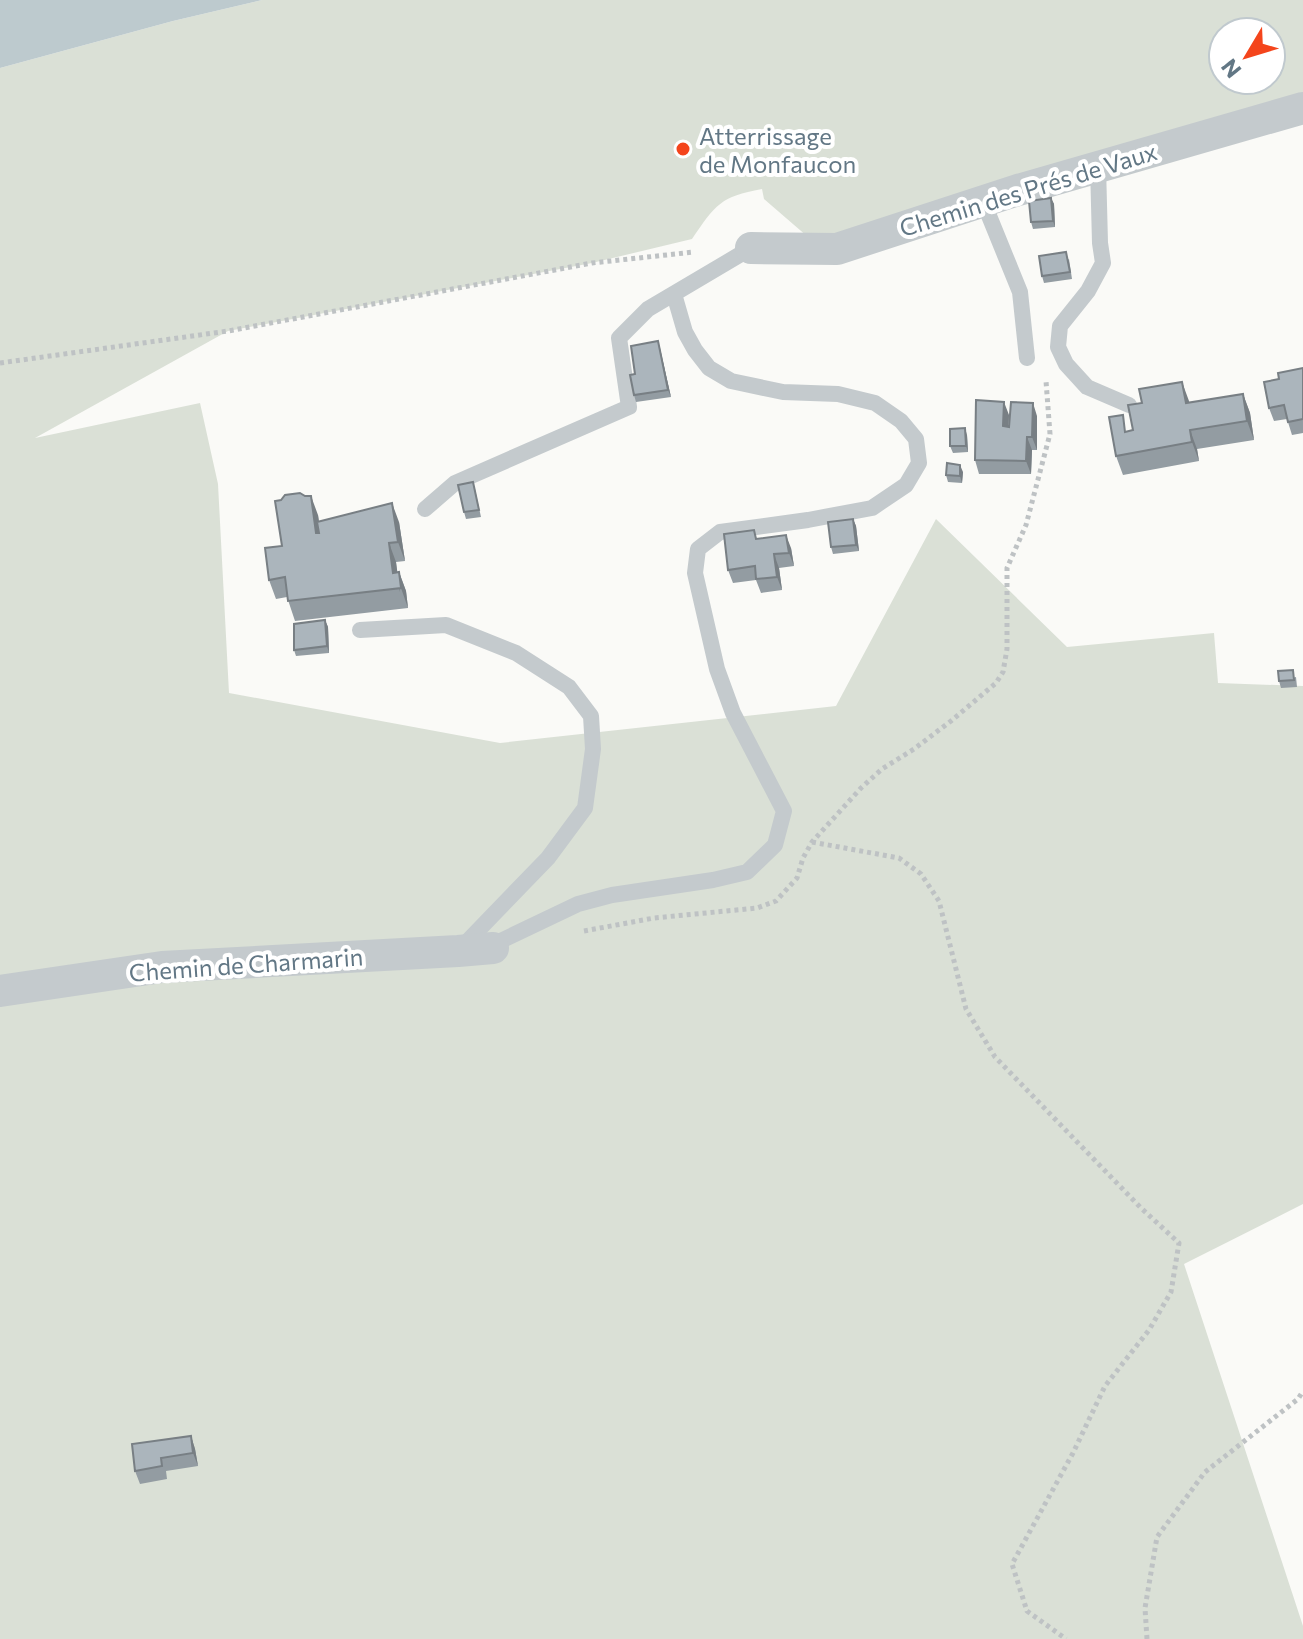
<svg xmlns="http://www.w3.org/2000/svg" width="1303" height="1639" viewBox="0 0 1303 1639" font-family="Commissioner,sans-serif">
	<rect width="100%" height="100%" fill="#fafaf7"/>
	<path fill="#dae0d6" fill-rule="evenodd" d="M262,0H1303V110L837,249L808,237L764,199L762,189C720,197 716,204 692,239L592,263L228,331L35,438L200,403L218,484L229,693L500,743L836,706L936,519L1067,647L1214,633L1218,683L1303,686V1204L1184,1264L1303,1626V1639H0V68L173,21ZM1223,32H1271V80H1223Z"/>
	<path fill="#bdcace" d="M0,0H262L173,21L0,68Z"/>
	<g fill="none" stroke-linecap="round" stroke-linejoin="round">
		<path stroke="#bec2c4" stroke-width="5" stroke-dasharray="4 4" stroke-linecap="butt" d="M0,363L228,331L592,263L694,252
			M812,842L899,858L921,874L939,901L966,1009L995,1057L1141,1208L1179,1243L1171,1292L1149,1330L1105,1386L1073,1453L1012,1564L1027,1611L1066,1639
			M584,931L654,918L757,908L776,901L797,878L803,858L812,842L861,788L882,769L914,749L951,721L996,683L1003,672L1007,649V568L1026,525L1050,434L1046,381
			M1147,1639L1145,1608L1157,1537L1205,1472L1298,1399L1303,1391"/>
		<path stroke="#c4cacd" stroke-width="16" d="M1098,166L1100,243L1103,263L1088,291L1060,326L1058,347L1066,364L1087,387L1129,405
			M983,201L1020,292L1027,358
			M425,509L455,483L629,407L619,338L648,309L751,248
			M360,630L446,625L516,653L569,687L591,716L593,749L585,808L548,858L460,949
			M486,948L578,904L612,895L713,880L747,872L775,845L784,811L733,713L717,669L695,573L698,549L720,532L808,520L872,508L906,485L919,463L916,439L901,421L875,403L838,394L783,392L731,381L709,368L695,350L685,332L674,294"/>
		<path stroke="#c4cacd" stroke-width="32" d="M751,248L837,249L1018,190L1303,108
			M0,991L162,967L458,951L493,948"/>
	</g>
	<path fill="#939ca2" d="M1051,198L1054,204L1055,227L1033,229L1031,222Z
		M1069,259L1072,279L1044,283L1042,276Z
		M658,341L671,397L636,402L634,395L635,374Z
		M1303,368V433L1292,435L1287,419L1274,421L1269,408Z
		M1243,394L1250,413L1254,440L1197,449L1199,461L1123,475L1116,456L1129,431L1133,430L1189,403Z
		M1009,415L1008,427L1037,416V450H1032L1031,474H979L975,460Z
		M967,435L968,452L953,453L950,446Z
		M963,472L962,483L948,482L946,475Z
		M475,489L481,517L466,519L464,512Z
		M318,515L319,522H399L405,561L396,562L397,572H399L406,591L408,608L295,621L287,597L276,599L269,580L282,546Z
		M853,519L856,526L859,551L833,554L831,547Z
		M758,539L791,548L794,566L779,568L782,590L761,593L756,580L733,583L728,570Z
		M325,620L328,627L329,653L296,656L294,650Z
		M1296,677L1297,687L1281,688L1279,681Z
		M191,1436L195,1449L198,1466L166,1471L167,1479L140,1484L135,1471Z"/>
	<path fill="#787f84" d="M1051,198L1054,204L1055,227L1053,221Z
		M658,341L660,348L671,397L668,390Z
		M1182,382L1189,401L1192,422L1186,403Z
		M1243,394L1250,413L1254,440L1247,421Z
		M1004,402L1009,415L1008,439L1003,426Z
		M1033,403L1037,416V450L1032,437Z
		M965,428L967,435L968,452L966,446Z
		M1190,430L1197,449L1199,461L1192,442Z
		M1027,437L1032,450L1031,474L1026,461Z
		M960,465L963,472L962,483L960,476Z
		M311,496L318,515L323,552L316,533Z
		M392,503L399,522L405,561L398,542Z
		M853,519L856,526L859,551L856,545Z
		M786,535L791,548L794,566L789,553Z
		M389,543L396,562L400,592L393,573Z
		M774,554L779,568L782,590L777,577Z
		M399,572L406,591L408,608L401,588Z
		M325,620L328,627L329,653L327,646Z
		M191,1436L195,1449L198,1466L193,1453Z"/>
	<path fill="#abb5bc" stroke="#787f84" stroke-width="2" d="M1051,198L1053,221L1031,222L1029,201Z
		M1066,252L1070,272L1042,276L1039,256Z
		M658,341L668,390L634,395L630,375L635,374L631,346Z
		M1303,368V419L1288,422L1284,405L1269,408L1264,382L1279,379L1278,373Z
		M1182,382L1186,403L1243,394L1247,421L1190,430L1192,442L1116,456L1109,417L1123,415L1125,432L1133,430L1128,405L1142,403L1139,389Z
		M976,400L1004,402L1003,426L1009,427L1011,402L1033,403L1032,437H1027L1026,461L975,460Z
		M965,428L966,446H950V429Z
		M947,463L960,465V476L946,475Z
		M473,482L479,510L464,512L458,485Z
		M300,493L305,496H311L316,533H319L317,522L392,503L398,542L389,543L393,573L399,572L401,588L288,601L285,577L269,580L265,548L282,546L275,501L281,500L285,495Z
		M853,519L856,545L831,547L828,522Z
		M754,530L756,539L786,535L789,553L774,554L777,577L756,579L755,566L728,570L724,534Z
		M325,620L327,646L294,650V624Z
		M1293,670L1294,680L1279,681L1278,671Z
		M191,1436L193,1453L161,1458L162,1466L135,1471L132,1444Z"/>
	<circle fill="#f4451c" stroke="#fff" stroke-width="3" cx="683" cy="149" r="8"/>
	<g text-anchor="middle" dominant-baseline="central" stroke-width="8" stroke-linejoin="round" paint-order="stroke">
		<g font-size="24" fill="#627785" stroke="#fff" text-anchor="start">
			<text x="699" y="135">Atterrissage<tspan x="699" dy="28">de Monfaucon</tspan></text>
		</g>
		<g font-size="24" fill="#627785" stroke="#fff">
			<text transform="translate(1028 189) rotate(-17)">Chemin des Prés de Vaux</text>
			<text transform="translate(246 964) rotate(-4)">Chemin de Charmarin</text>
		</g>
	</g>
	<g transform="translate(1247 56) rotate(232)"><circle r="38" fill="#ffffff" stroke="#c0c9ce" stroke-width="2"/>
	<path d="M0-6L14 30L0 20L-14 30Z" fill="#f4451c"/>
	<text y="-12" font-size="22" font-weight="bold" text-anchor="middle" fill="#627785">N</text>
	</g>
</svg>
